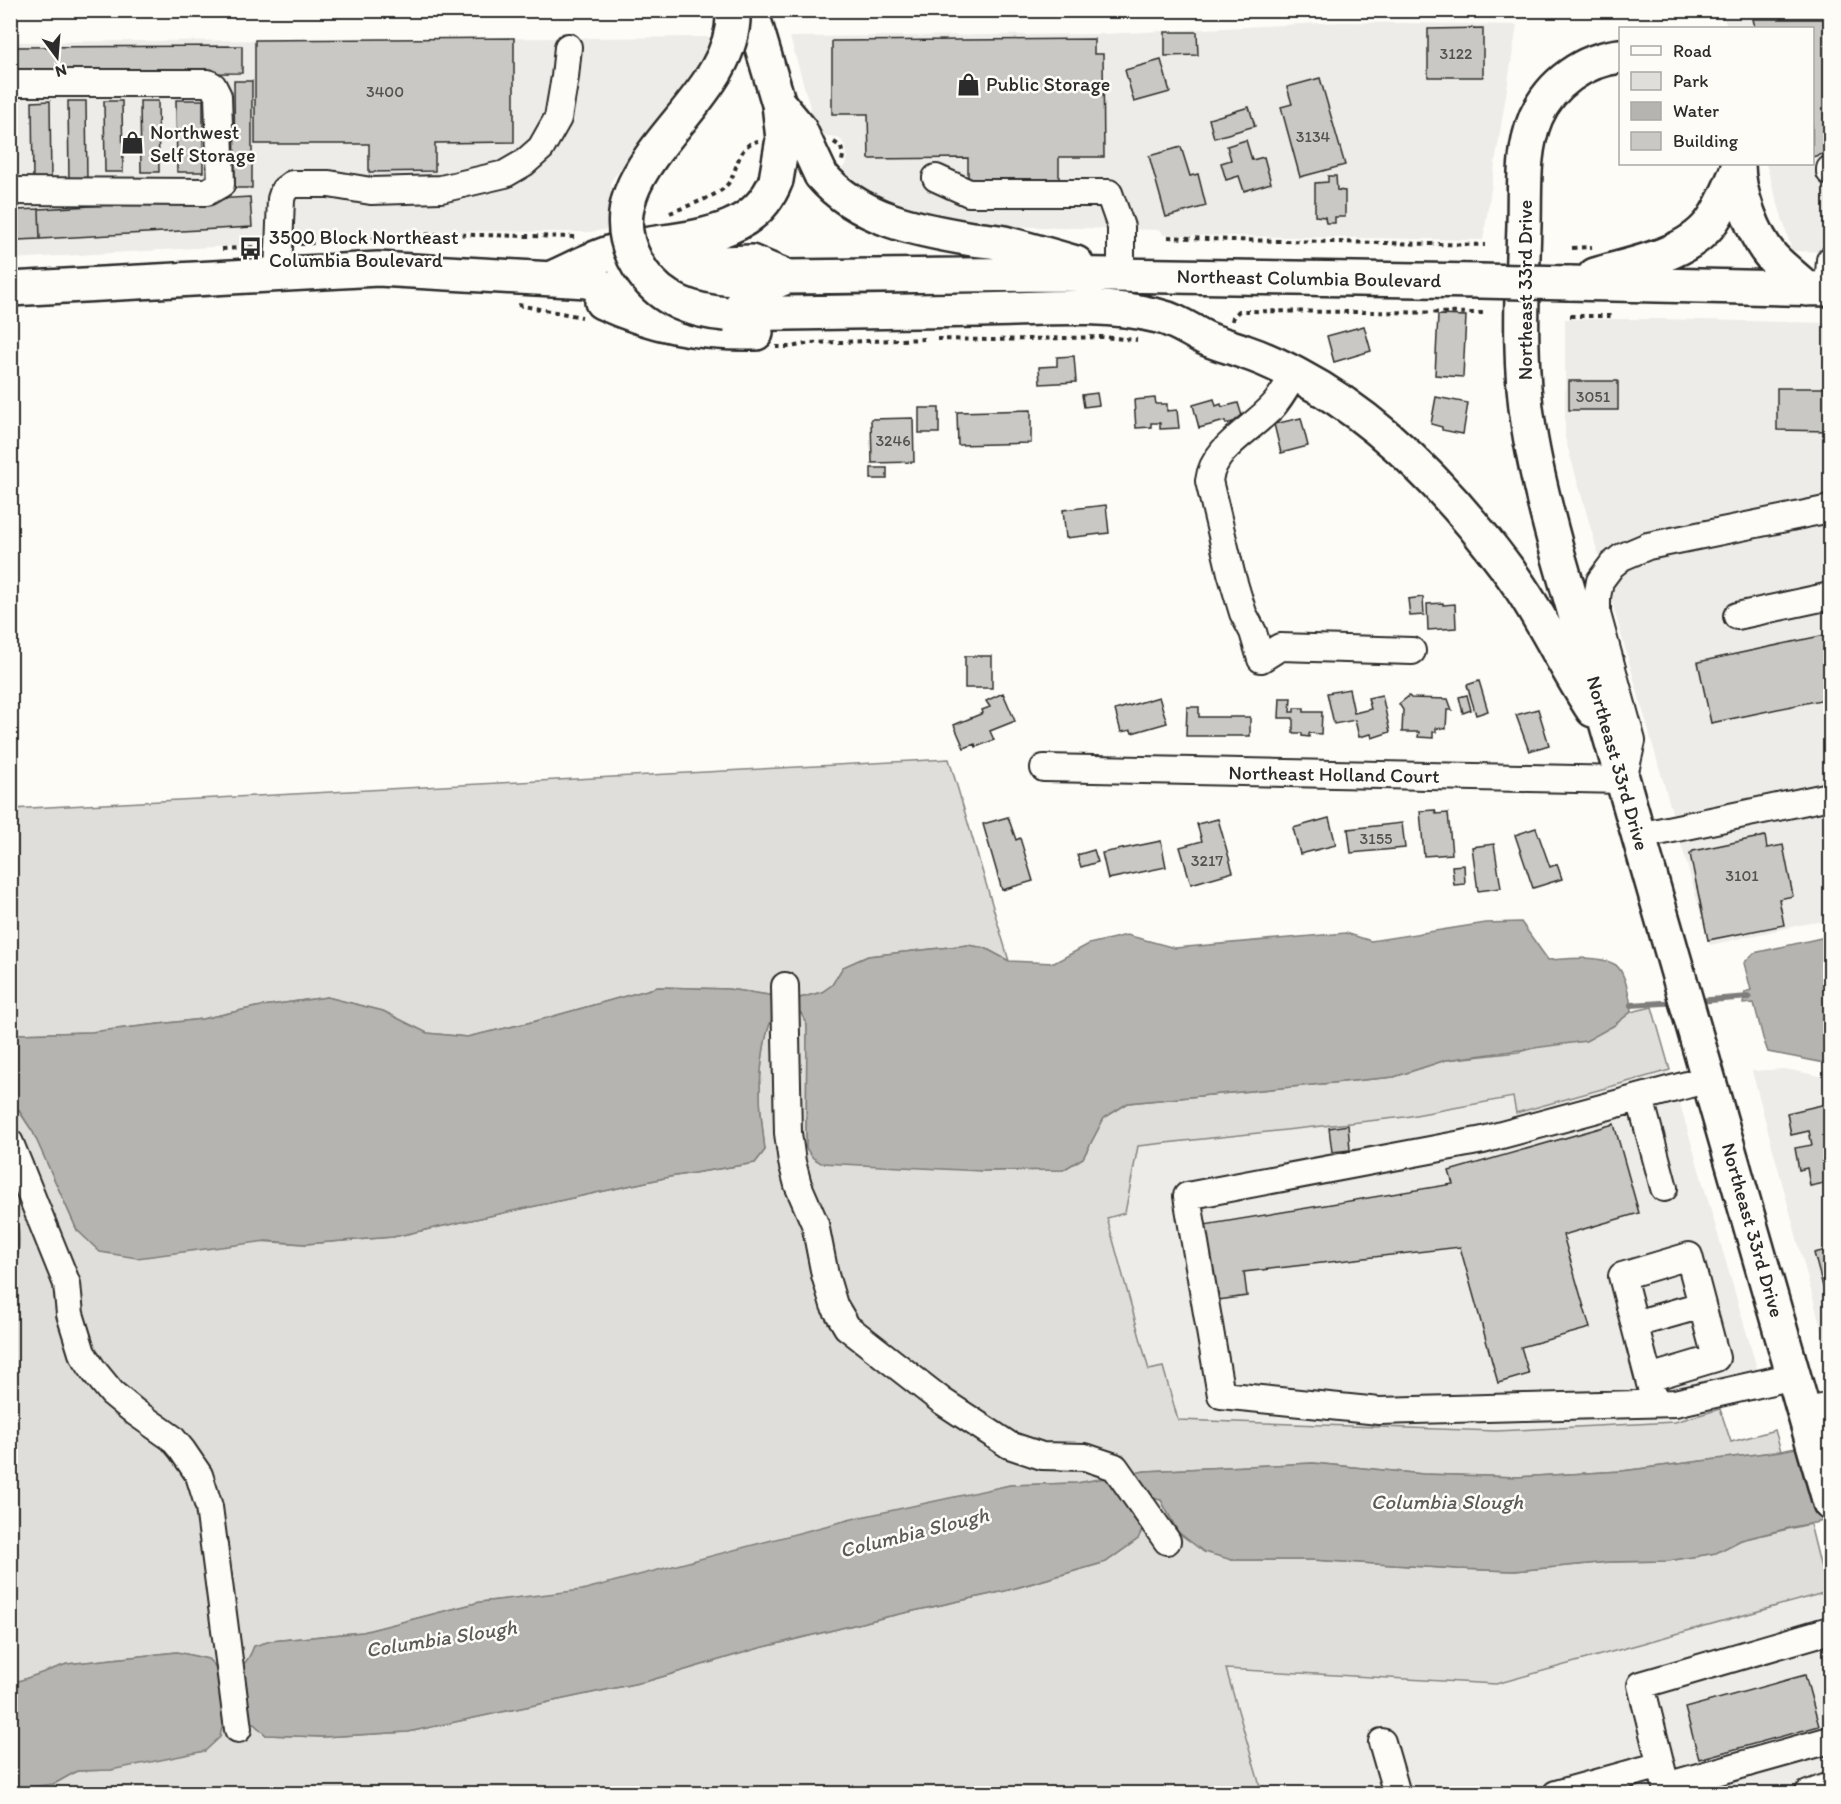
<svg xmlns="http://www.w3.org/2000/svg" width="1841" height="1804" viewBox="0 0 1841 1804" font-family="Itim,sans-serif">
	<rect width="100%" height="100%" fill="#fdfcf7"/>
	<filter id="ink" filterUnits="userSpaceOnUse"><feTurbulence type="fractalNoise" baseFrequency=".0167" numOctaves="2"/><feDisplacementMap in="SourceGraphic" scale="12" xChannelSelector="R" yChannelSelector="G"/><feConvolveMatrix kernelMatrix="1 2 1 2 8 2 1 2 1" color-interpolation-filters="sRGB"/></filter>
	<g filter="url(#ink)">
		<path fill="#edece8" d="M1722,11H1830V252L1792,251L1766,164H1812V28H1727Z
			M1342,22L1517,25L1483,240L1163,235L1161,230L1002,226L994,232L883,204L838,174L847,162L846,148L842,141L837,137L818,135L790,37L1104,34Z
			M712,37L709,55L611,181L610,229L589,232L423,231L297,242L11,259V42Z
			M1565,319H1655L1830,323V921L1810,923L1710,945L1565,438Z
			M1785,1069L1830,1078V1361L1752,1071Z
			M1670,1070L1765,1396L1675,1422L1496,1431L1178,1420L1163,1367L1149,1371L1107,1218L1125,1213L1138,1146L1405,1117L1513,1097L1516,1113Z
			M1827,1592L1830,1605V1793H1262L1225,1669L1496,1684Z"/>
		<path fill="#dfdeda" stroke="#858482" stroke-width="1.5" d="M949,759L1009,961L985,948L968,945L868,956L843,967L832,985L822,992L796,999L728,989L658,987L536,1021L467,1037L427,1033L383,1011L327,997L256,1007L202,1019L91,1032L17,1034L11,1037V809Z
			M1652,1007L1670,1070L1516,1113L1513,1097L1405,1117L1138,1146L1125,1213L1107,1218L1149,1370L1163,1367L1178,1420L1496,1431L1675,1422L1720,1409L1731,1442L1775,1430L1781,1451L1622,1471L1517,1477L1423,1474L1313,1463L1145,1471L1077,1483L1010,1485L582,1591L480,1602L363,1632L271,1641L254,1646C246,1668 241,1667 219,1670L208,1659L177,1652L67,1664L11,1684L10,1258L18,1254L13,1211L11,1208L10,1098L33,1132L77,1230L305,1244L393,1237L669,1177L755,1163L765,1150C763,1132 760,1112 760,1093C760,1075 764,1022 778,1010L801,1013L807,1025L806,1148L982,1171L1063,1170L1083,1158L1104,1118L1128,1103L1394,1077L1446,1060L1519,1052L1613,1026L1631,1012Z
			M1153,1498L1161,1500L1178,1532L1187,1539L1232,1560H1312L1458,1569L1515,1571L1609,1562L1668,1561L1715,1553L1741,1540L1810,1524L1827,1592L1496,1684L1226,1669L1262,1793L11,1794L10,1789L54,1784L77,1771L111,1770L221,1727L254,1724L266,1735L322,1737L408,1732L648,1681L756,1649L886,1617L1005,1591L1106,1562L1138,1539L1139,1509Z"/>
		<path fill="#b5b4b1" stroke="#7e7d7b" stroke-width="1.5" d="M1521,922L1548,960C1566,959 1597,955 1614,964C1625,969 1631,1001 1631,1012L1613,1026L1586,1041L1446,1060L1394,1077L1128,1103L1104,1118L1083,1158L1063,1170L982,1171L821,1163L813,1158L806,1148L807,1025L801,1013L778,1010C764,1022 760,1075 760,1093C760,1112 763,1132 765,1150L755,1163L669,1177L393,1237L305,1244L266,1241L137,1258L100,1252L77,1230L33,1132L11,1098L10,1037L17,1034L91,1032L202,1019L256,1007L327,997L383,1011L427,1033L467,1037L536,1021L658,987L728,989L796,999L822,992L832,985L843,967L868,956L968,945L985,948L1009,961L1054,963L1089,944L1127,935L1175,948L1346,933L1371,941L1486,923Z
			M1830,936V1064L1768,1052L1763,1038L1754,1003L1743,1004L1745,992L1751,990L1744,963L1754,953Z
			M11,1208C20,1221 20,1238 18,1254L11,1258Z
			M1830,1441V1520L1793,1527L1741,1540L1716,1553L1668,1561L1609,1562L1514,1571L1458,1569L1312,1560H1232L1204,1552L1178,1532L1161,1500L1153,1498L1139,1509L1143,1528L1138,1539L1106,1562L1005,1591L886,1617L756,1649L648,1681L408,1732L322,1737L266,1735L254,1724L222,1727L220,1737L205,1751L111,1770L77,1771L54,1784L11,1789L10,1684L67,1664L177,1652L208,1659L219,1670C241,1667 246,1668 254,1646L271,1641L363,1632L480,1602L582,1590L852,1519L1010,1485L1077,1483L1145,1471L1313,1463L1423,1474L1517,1477L1622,1471L1781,1451Z"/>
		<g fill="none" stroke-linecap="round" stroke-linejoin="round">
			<path stroke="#7e7d7b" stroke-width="6" d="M1697,1001L1749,997
				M1631,1005L1678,1002"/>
		</g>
		<path fill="#c9c8c4" stroke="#2b2b2b" stroke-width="1.5" d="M1753,19H1830V152L1812,157V28H1755Z
			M1483,28V77H1428V29Z
			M1165,32H1197L1198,55L1165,56Z
			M514,38V142L435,143V171L369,172V144H255V40Z
			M1094,39V54H1103L1104,157H1059V180H968V158L869,159L868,114H832V41Z
			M242,46V73L10,74V47Z
			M1161,60L1170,92L1134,102L1125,70Z
			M1320,78L1345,165L1300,177L1281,107L1292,104L1287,87Z
			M234,81H252V188H235Z
			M176,100H203V172H177Z
			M50,101L51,181L33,182L32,102Z
			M68,101H86L87,182H69Z
			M104,101H122L123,172H105Z
			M140,101H158L159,172H141Z
			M10,102H14L15,182H10Z
			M1249,107L1255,126L1214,138L1209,119Z
			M1246,140L1252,160L1264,157L1271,183L1244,191L1239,176L1226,180L1221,163L1231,160L1227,146Z
			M1181,147L1190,176L1198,174L1206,206L1166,217L1149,156Z
			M1328,176H1336L1337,190L1345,191V217H1335V223H1326L1325,217L1315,216V183L1328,182Z
			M250,197L252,227L40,239L39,209Z
			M39,209L40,239L18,240L17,210Z
			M1438,315L1466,316L1463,377L1435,375Z
			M1364,326L1371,351L1334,362L1327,336Z
			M1074,356L1076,382L1040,384L1039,367L1057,366V357Z
			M1569,381H1618V410H1569Z
			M1777,388H1830V431L1777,430Z
			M1097,393L1099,405L1084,407L1082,395Z
			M1436,397L1468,403L1463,434L1442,430V427L1431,424Z
			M1155,398L1156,404H1167V411L1177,410L1179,428L1160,429V423H1151V427L1136,428L1134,400Z
			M1214,399L1216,406L1221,404L1222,407L1238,403L1243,419L1226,424L1225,421L1199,428L1193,405Z
			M919,408H939V433H919Z
			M1031,410V443L958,445L957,412Z
			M913,418L914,462L872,463L871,419Z
			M1301,418L1308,446L1281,453L1274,424Z
			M871,468H887V479H871Z
			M1106,505L1109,533L1066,538L1063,510Z
			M1423,597L1424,615L1410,616L1408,599Z
			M1443,603V605L1455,604L1456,628L1428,630L1427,604Z
			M1830,634V698L1711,723L1698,662Z
			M965,656H992V688H965Z
			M1479,681L1488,711L1476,715L1467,685Z
			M1349,689L1354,713L1371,709L1368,698L1382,695L1390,732L1372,738L1371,734L1359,737L1355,720L1334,724L1327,693Z
			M1003,693L1015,721L990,731L994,740L976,747L975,744L964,748L954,725L983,713L982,710L990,707L986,701Z
			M1467,695L1471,710L1463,713L1459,697Z
			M1409,696L1411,698L1448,699L1452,710H1447L1446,729L1436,728V732H1433V738L1418,737L1419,732H1402L1403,710L1399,704Z
			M1159,697L1167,723L1132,733L1131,730L1121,732L1115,710Z
			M1280,698H1291L1290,712H1294V708H1304V712H1322L1321,734L1309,733V737L1302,736V733H1293V718H1279Z
			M1187,707H1199V717H1250V736H1186Z
			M1538,709L1549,745L1529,751L1516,715Z
			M1435,810L1436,814L1448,813L1452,854L1424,856L1420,811Z
			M1008,817L1016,840L1020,838L1033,881L1002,890L983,824Z
			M1329,818L1336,845L1300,854L1293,828Z
			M1218,819L1233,872L1191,884L1180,847L1202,841L1197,824Z
			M1402,823L1405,848L1351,853L1348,829Z
			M1536,828L1550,867L1557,864L1562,879L1533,888L1515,835Z
			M1765,836L1767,848L1783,845L1793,896L1779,899L1784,925L1708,940L1690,854L1693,851Z
			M1161,841L1166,867L1108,879L1102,853Z
			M1494,844L1501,888L1478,891L1472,847Z
			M1094,850L1098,862L1081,867L1077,855Z
			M1464,865L1465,884L1454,885L1452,866Z
			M1826,1104L1830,1124V1182L1810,1186L1807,1168L1799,1170L1795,1148L1812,1145L1809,1131L1791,1135L1787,1113Z
			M1614,1124L1639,1213L1563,1235L1590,1328L1521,1347L1529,1374L1498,1383L1460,1247L1244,1272L1247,1296L1211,1301L1198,1226L1453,1184L1449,1171Z
			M1348,1125L1350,1150L1332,1152L1329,1128Z
			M1830,1249V1313L1814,1253Z
			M1805,1675L1819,1726L1699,1759L1685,1708Z"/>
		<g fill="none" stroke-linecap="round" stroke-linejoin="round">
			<defs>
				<path id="minor" d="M10,83H208L213,86L218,96L221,184L207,192L10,191
					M1830,169V172
					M936,178L969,193H1109L1121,227V275
					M278,274L281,199L284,190L292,184H329L371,191L441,189L505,174L524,163L541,148L558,118L565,77L568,47
					M1828,289L1830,260
					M1295,373C1288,384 1282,396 1274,405C1253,429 1213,447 1209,481L1231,573L1243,613L1253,632L1261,659L1280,647L1412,651
					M1737,616L1830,596
					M1044,768L1623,780L1632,741L1597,614V597L1600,581L1612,565L1622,557L1648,546L1830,509
					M1639,836L1830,796
					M785,986L788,1133L792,1162L798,1185L815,1224L825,1275L834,1305L847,1327L942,1401L1009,1445L1042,1456L1085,1457L1115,1467L1167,1541
					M1709,1079L1483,1140L1187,1196L1221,1395L1379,1411L1675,1403L1794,1376
					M1640,1098L1664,1188
					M10,1143L67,1284L70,1314L82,1353L94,1371L112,1393L135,1412L172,1438L182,1450L199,1475L209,1507L238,1729
					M1635,1324L1702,1305
					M1649,1378L1716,1358L1689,1256L1622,1276L1655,1403
					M1805,1412L1830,1406
					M1830,1630L1641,1685L1666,1786L1830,1740
					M1382,1742L1397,1794
					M1556,1794L1661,1765
					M1808,1794L1830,1786"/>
				<path id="major" d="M751,10L779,104
					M1620,56C1584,60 1551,83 1536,117C1522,150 1525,189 1524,225C1522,292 1518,362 1529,429C1536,473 1547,515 1559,558L1830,1503
					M1738,164C1738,192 1753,235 1772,257C1782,268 1796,278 1807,289
					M821,175C858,219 918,230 972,239C982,240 993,241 1004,243C1028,249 1052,256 1076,263
					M625,266L751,262L787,277
					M1595,275C1634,263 1691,255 1714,218C1724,203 1731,185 1738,168
					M554,277C576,267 598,255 622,249C678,236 752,243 776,180
					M1569,283L1830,289
					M10,289L378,269L587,281L628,296L749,292L787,277L1049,274L1479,281
					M602,302C652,325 700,334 756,333
					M726,314C811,312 896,311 981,310C1039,309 1101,302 1158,316C1176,320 1189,330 1205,338C1218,344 1232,347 1245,352C1263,358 1280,366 1297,375C1381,419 1450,492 1506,567C1540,612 1562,663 1593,710"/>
			</defs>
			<use href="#minor" stroke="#2b2b2b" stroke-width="30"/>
			<use href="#major" stroke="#2b2b2b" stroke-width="38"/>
			<path stroke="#2b2b2b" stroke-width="4" stroke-dasharray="4.5 4.5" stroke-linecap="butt" d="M834,142L841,147L843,156L842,161
				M670,213C684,207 715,197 725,187C740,173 734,146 758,141
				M1168,237L1231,240L1485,245
				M300,244L432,234L577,237
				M1572,248L1592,247
				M222,249L259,247
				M518,305L582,317
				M1570,316H1611
				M1232,321L1233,317L1239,311L1484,313
				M937,339L992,340L1102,337L1137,340
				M776,347H791L811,343L927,339"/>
			<use href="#minor" stroke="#fdfcf7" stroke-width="26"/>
			<use href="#major" stroke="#fdfcf7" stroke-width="33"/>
			<path stroke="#2b2b2b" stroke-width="4.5" stroke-dasharray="9 4.5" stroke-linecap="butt" d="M1822,12H1830"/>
			<defs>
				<path id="major-bridge" d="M779,104L799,128L821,175
					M776,180L783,139L779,104
					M1479,281L1569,283
					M726,314C692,311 663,301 643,273C572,171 739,108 733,10"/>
			</defs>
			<use href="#major-bridge" stroke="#2b2b2b" stroke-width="38" stroke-linecap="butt"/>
			<use href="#major-bridge" stroke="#fdfcf7" stroke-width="33"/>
		</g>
	</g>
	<defs>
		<symbol id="shop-bare" viewBox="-9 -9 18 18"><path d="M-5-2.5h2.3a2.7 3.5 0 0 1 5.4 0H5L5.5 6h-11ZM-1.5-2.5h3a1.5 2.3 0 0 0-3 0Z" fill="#2b2b2b" stroke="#fdfcf7" stroke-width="2.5" paint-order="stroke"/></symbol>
		<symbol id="bus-bare" viewBox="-9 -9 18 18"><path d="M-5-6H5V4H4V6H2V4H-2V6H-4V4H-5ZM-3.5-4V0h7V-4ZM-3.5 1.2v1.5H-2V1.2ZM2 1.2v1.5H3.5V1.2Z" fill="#2b2b2b" stroke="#fdfcf7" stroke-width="2.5" paint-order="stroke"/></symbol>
	</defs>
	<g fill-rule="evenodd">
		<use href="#shop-bare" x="952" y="68" width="33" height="33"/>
		<use href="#shop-bare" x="116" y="126" width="33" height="33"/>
		<use href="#bus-bare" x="234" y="232" width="33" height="33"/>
	</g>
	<g text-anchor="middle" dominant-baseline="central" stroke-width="5" stroke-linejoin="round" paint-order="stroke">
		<g font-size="16" fill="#525251">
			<text x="1456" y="53">3122</text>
			<text x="385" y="91">3400</text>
			<text x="1313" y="136">3134</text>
			<text x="1593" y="396">3051</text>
			<text x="893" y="440">3246</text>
			<text x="1376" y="838">3155</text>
			<text x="1207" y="860">3217</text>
			<text x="1742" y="875">3101</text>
		</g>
		<g font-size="20" fill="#2b2b2b" stroke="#fdfcf7" text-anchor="start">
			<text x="986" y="84">Public Storage</text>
			<text x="150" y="132">Northwest<tspan x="150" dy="23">Self Storage</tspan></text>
			<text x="269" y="237">3500 Block Northeast<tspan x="269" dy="23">Columbia Boulevard</tspan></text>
		</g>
		<g font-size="20" fill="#2b2b2b" stroke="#fdfcf7">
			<text transform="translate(1309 278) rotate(1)">Northeast Columbia Boulevard</text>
			<text transform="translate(1525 290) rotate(-90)">Northeast 33rd Drive</text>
			<text transform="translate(1618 763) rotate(74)">Northeast 33rd Drive</text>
			<text transform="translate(1334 774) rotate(1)">Northeast Holland Court</text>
			<text transform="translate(1753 1230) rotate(74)">Northeast 33rd Drive</text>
		</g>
		<g font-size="21" font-style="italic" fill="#5b5b5a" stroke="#fdfcf7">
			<text x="1447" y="1501">Columbia Slough</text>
			<text transform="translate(914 1532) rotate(-14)">Columbia Slough</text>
			<text transform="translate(441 1638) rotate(-9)">Columbia Slough</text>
		</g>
	</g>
	<rect width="1841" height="1804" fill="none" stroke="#fdfcf7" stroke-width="36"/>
	<rect x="18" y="18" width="1805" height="1768" fill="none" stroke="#2b2b2b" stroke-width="2" filter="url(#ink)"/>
	<rect x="1619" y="27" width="195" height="138" fill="#fdfcf7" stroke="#a9a8a5" stroke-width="1.5"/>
	<rect x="1631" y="46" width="30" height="9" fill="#fdfcf7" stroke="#a9a8a5" stroke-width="1.5"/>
	<text x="1673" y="57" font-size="18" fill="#2b2b2b">Road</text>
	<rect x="1631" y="72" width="30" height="18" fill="#dfdeda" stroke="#a9a8a5" stroke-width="1.5"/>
	<text x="1673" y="87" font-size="18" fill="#2b2b2b">Park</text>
	<rect x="1631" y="102" width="30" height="18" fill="#b5b4b1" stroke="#a9a8a5" stroke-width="1.5"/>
	<text x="1673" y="117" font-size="18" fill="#2b2b2b">Water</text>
	<rect x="1631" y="132" width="30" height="18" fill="#c9c8c4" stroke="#a9a8a5" stroke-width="1.5"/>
	<text x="1673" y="147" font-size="18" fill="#2b2b2b">Building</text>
	<g transform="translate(57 57) rotate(164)" stroke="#fdfcf7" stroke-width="4.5" paint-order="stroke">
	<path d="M0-4.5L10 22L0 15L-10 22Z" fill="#2b2b2b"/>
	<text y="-9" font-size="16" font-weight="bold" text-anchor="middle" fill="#2b2b2b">N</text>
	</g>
</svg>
